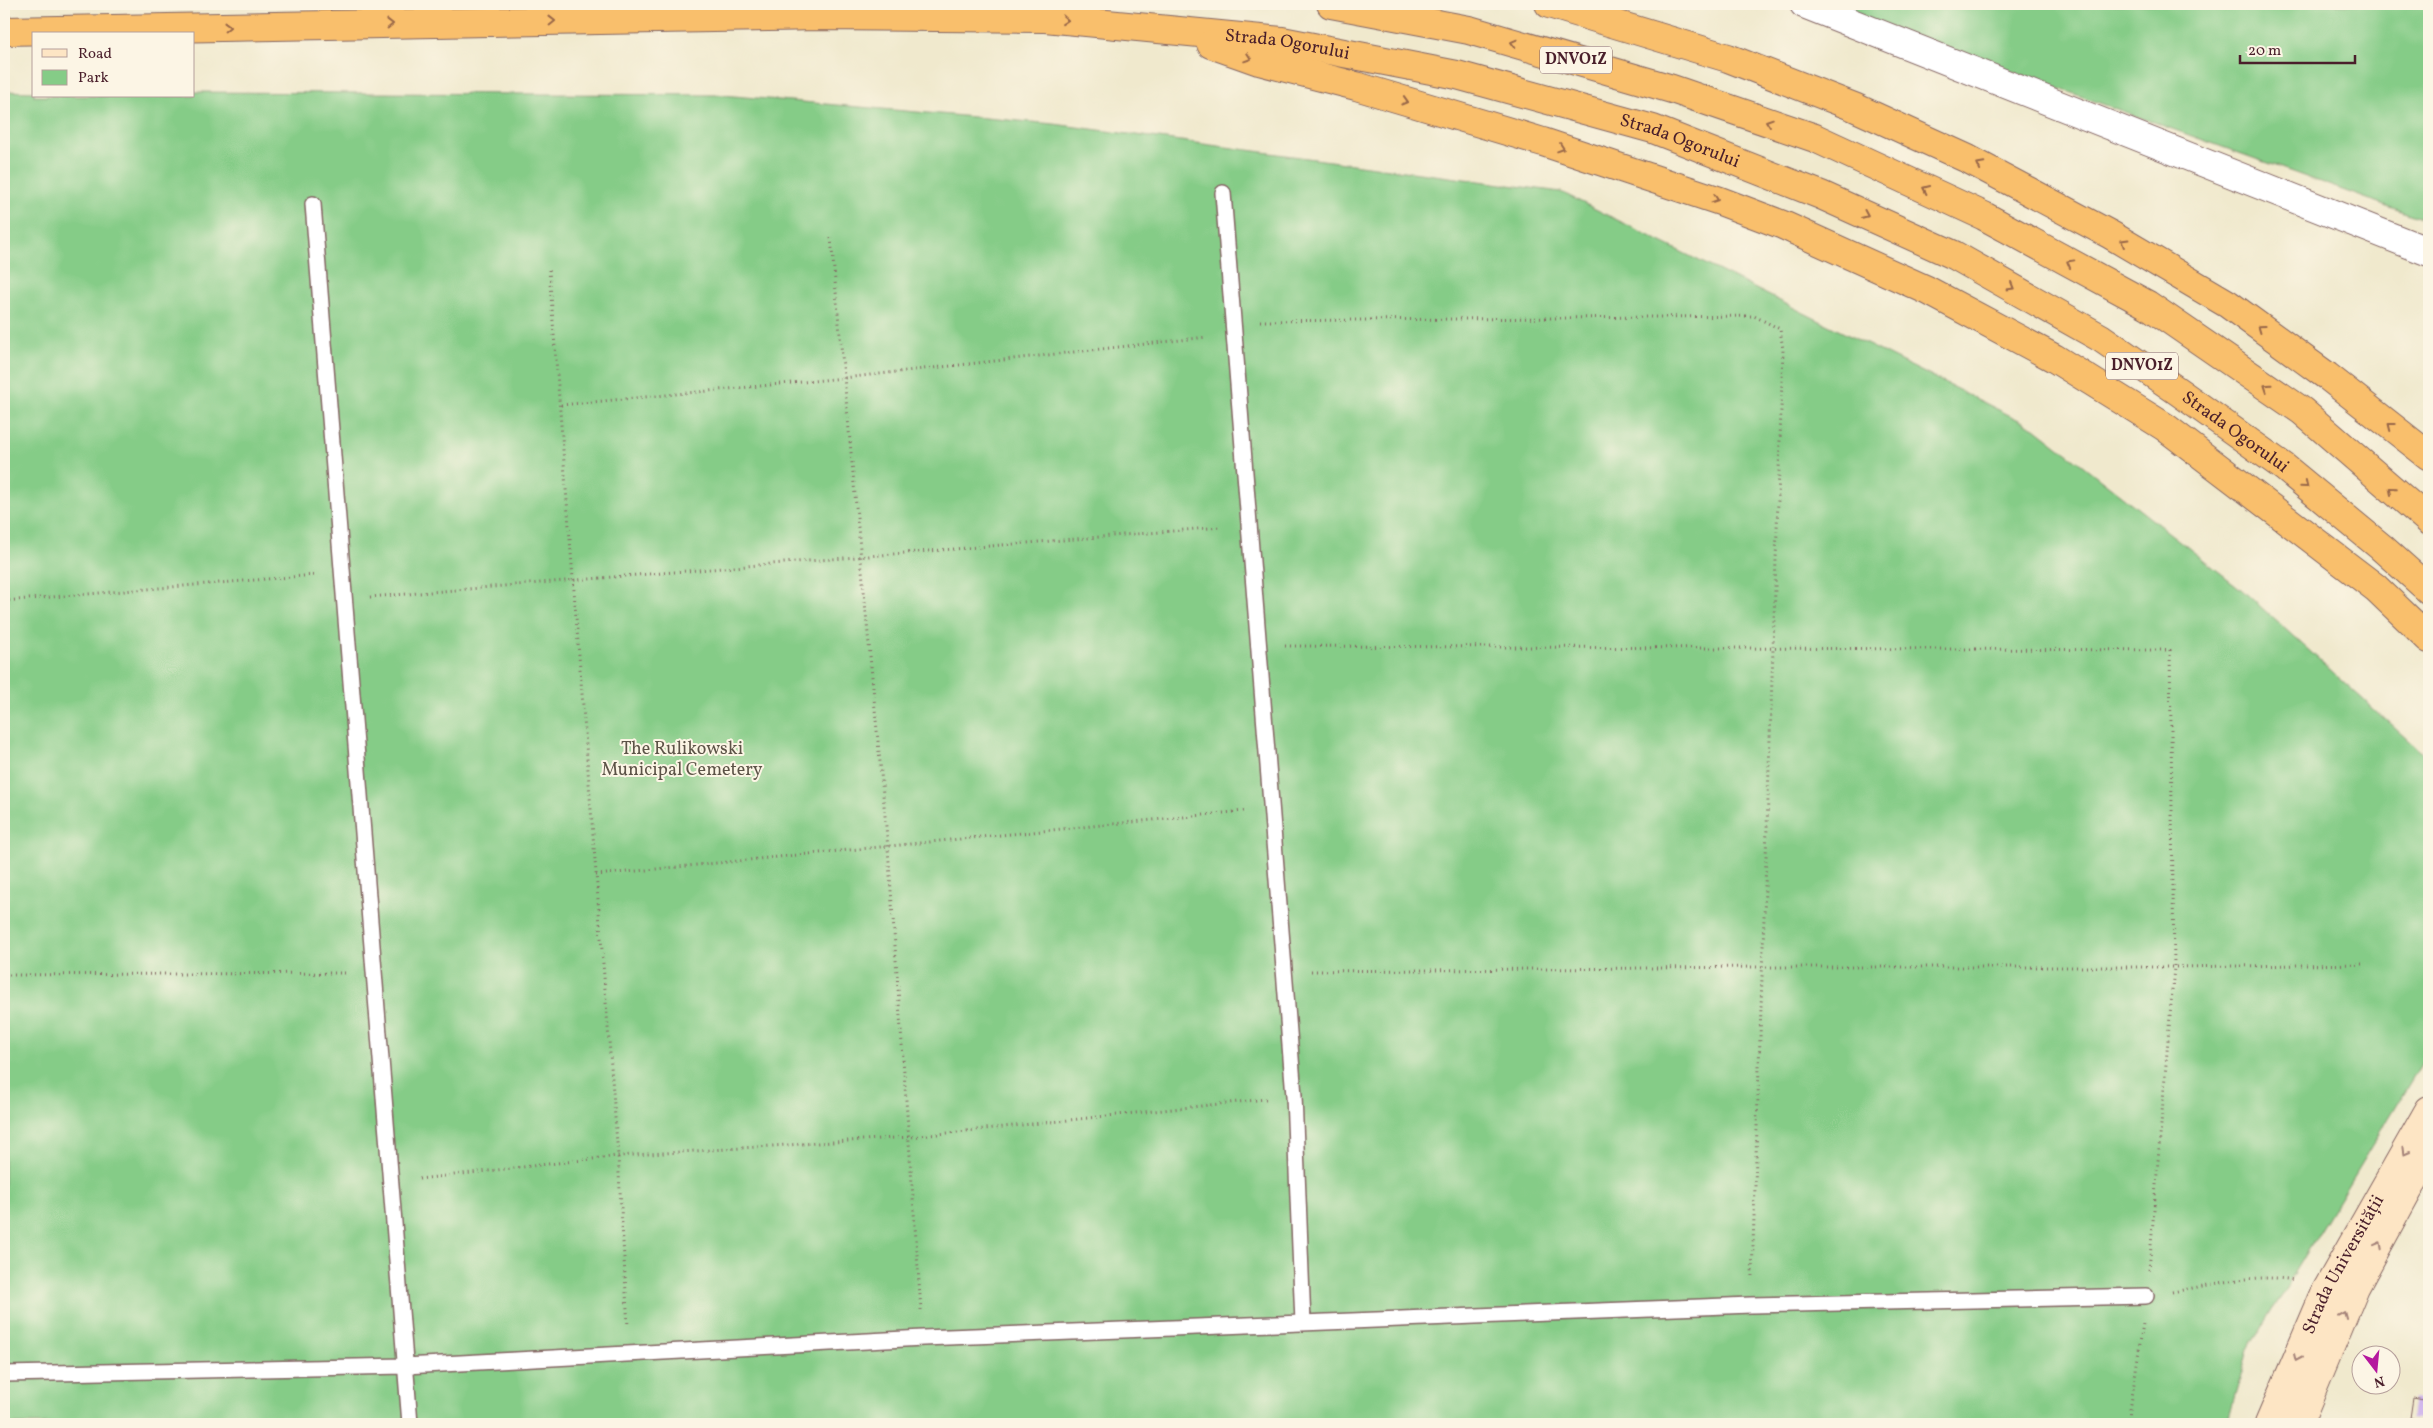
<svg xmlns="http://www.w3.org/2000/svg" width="2433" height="1428" viewBox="0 0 2433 1428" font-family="Vollkorn,serif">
	<rect width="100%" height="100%" fill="#fcf5e5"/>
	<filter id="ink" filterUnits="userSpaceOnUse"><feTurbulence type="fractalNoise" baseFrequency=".02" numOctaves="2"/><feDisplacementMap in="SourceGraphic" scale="10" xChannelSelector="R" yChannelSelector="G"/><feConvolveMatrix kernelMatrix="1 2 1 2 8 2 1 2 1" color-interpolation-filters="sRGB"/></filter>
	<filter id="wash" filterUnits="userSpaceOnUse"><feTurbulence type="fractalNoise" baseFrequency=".0096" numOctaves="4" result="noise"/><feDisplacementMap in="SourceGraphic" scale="20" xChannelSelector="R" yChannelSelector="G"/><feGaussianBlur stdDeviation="1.12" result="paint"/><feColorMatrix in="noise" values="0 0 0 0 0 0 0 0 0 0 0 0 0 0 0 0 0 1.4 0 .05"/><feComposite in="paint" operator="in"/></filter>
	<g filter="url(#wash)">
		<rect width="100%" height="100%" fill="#f0e9cd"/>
		<path fill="#85cc87" stroke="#687659" d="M1823,4H2429V221Z
			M4,91L34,92V96H194V92L722,95L1054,124L1561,192L2035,428L2241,589L2429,759V1051L2248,1350L2227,1424H4Z"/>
		<g id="blocks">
			<path fill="#cbaeed" d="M2413,1398L2429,1401V1420L2410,1418Z"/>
		</g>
	</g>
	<g filter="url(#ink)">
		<use href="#blocks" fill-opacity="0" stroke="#846664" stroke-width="1"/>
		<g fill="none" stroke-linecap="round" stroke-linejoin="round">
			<defs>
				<path id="lane" d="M1223,193L1294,1096L1303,1323
					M313,204L410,1424
					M4,1374L405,1366L923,1338L1751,1305L2146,1296"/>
				<path id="street" d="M1804,4L2429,252"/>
				<g id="secondary">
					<path id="s1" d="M2269,1424L2326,1291L2429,1110"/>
					<path d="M2298,1424L2355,1287L2409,1188L2429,1156"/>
				</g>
				<g id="highway">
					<path d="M1331,4L1469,30L1672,89L1815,138L1984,216L2148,305L2302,411L2429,521"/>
					<path d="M1549,4L1728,58L1854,107L1968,159L2111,235L2228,304L2327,376L2429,456"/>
					<path id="s2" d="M4,31L819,16L1045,18L1282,41L1457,75L1653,129L1821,195L1954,255L2101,338L2179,392L2284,467L2381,547L2429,590"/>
					<path d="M1211,44L1259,61L1356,86L1543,142L1720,201L1783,225L1927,290L2054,358L2165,427L2376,588L2429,639"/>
				</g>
			</defs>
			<use href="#lane" stroke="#846664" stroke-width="18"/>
			<use href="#street" stroke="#846664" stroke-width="30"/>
			<use href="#secondary" stroke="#846664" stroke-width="30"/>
			<use href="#highway" stroke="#846664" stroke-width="30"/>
			<path stroke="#846664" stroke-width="3" stroke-dasharray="1 4" stroke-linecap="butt" d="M831,238L888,848L921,1310
				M549,270L618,1156L628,1327
				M1260,321L1754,316L1780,329L1783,350L1752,1276
				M561,405L844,378L1207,337
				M370,597L1221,527
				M4,601L315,575
				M1285,646L2170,650L2174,967L2149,1270
				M596,875L1244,811
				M1311,971L1761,967H2174L2365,964
				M4,975L347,973
				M419,1179L618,1156L910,1137L1266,1099
				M2172,1292C2212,1285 2253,1273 2294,1280
				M2128,1424L2143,1323"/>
			<use href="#lane" stroke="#fff" stroke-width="15"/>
			<use href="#street" stroke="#fff" stroke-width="28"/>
			<use href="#secondary" stroke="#fde5c4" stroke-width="28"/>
			<use href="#highway" stroke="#f9bf6c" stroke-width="28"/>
		</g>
		<defs><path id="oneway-chevron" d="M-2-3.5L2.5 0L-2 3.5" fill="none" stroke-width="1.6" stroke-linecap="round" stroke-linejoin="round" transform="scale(1.25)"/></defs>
		<g stroke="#996748">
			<use href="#oneway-chevron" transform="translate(1065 20) rotate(5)"/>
			<use href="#oneway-chevron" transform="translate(552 21) rotate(-1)"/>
			<use href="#oneway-chevron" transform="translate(390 24) rotate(-1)"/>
			<use href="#oneway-chevron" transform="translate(227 27) rotate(-1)"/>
			<use href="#oneway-chevron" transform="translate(1514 43) rotate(-165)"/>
			<use href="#oneway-chevron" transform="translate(1248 58) rotate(19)"/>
			<use href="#oneway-chevron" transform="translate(1405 101) rotate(17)"/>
			<use href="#oneway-chevron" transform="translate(1769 122) rotate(-161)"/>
			<use href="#oneway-chevron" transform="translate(1561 148) rotate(19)"/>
			<use href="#oneway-chevron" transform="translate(1980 165) rotate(-152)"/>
			<use href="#oneway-chevron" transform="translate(1926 189) rotate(-155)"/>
			<use href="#oneway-chevron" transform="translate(1715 199) rotate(19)"/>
			<use href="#oneway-chevron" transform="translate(1865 215) rotate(24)"/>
			<use href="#oneway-chevron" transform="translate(2124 242) rotate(-149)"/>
			<use href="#oneway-chevron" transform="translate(2070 263) rotate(-151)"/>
			<use href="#oneway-chevron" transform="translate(2011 287) rotate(30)"/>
			<use href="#oneway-chevron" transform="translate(2261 328) rotate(-144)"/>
			<use href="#oneway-chevron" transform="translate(2267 387) rotate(-146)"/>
			<use href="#oneway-chevron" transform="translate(2391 426) rotate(-142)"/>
			<use href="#oneway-chevron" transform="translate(2305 485) rotate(39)"/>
			<use href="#oneway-chevron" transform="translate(2392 490) rotate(-139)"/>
		</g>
		<g stroke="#a48278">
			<use href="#oneway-chevron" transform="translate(2405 1152) rotate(120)"/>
			<use href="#oneway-chevron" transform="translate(2379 1245) rotate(-62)"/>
			<use href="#oneway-chevron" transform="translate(2343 1315) rotate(-67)"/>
			<use href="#oneway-chevron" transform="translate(2297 1358) rotate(114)"/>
		</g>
	</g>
	<g text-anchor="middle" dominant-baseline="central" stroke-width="4" stroke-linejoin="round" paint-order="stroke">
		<g fill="#fcf5e5" stroke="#7f5f63" stroke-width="1">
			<rect x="1540" y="46.5" width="72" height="27" rx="4"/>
			<rect x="2106" y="352.5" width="72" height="27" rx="4"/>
		</g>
		<g font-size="16" font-weight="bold" fill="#4a1f2b">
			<text x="1576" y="60">DNVO1Z</text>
			<text x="2142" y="366">DNVO1Z</text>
		</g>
		<g font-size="18" fill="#4a1f2b" stroke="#fcf5e5">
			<text stroke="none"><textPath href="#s2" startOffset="1285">Strada Ogorului</textPath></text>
			<text stroke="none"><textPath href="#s2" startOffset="1690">Strada Ogorului</textPath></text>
			<text stroke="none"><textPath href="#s2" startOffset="2320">Strada Ogorului</textPath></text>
			<text stroke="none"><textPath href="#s1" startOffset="176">Strada Universității</textPath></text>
		</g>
		<g font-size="18" fill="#5c5347" stroke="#fcf5e5">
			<text x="682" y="749">The Rulikowski<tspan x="682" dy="21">Municipal Cemetery</tspan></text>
		</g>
	</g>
	<rect width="2433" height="1428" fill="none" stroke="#fcf5e5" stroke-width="20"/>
	<rect x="32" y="32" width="162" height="65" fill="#fcf5e5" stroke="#b59f9b"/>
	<rect x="42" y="49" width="25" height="8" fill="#fde5c4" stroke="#b59f9b"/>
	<text x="78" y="58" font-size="15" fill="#4a1f2b">Road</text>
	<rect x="42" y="70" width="25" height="15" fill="#85cc87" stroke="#b59f9b"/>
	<text x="78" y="82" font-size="15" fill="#4a1f2b">Park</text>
	<g transform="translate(2376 1370) rotate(164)"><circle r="24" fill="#fcf5e5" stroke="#b59f9b"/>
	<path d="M0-4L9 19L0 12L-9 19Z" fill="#b5179e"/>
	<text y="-8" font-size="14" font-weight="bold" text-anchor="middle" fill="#4a1f2b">N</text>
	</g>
	<path d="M2240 55v8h115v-8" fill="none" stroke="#4a1f2b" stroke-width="2.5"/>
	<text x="2248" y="55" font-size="15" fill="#4a1f2b" stroke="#fcf5e5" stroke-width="4" paint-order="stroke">20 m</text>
</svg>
